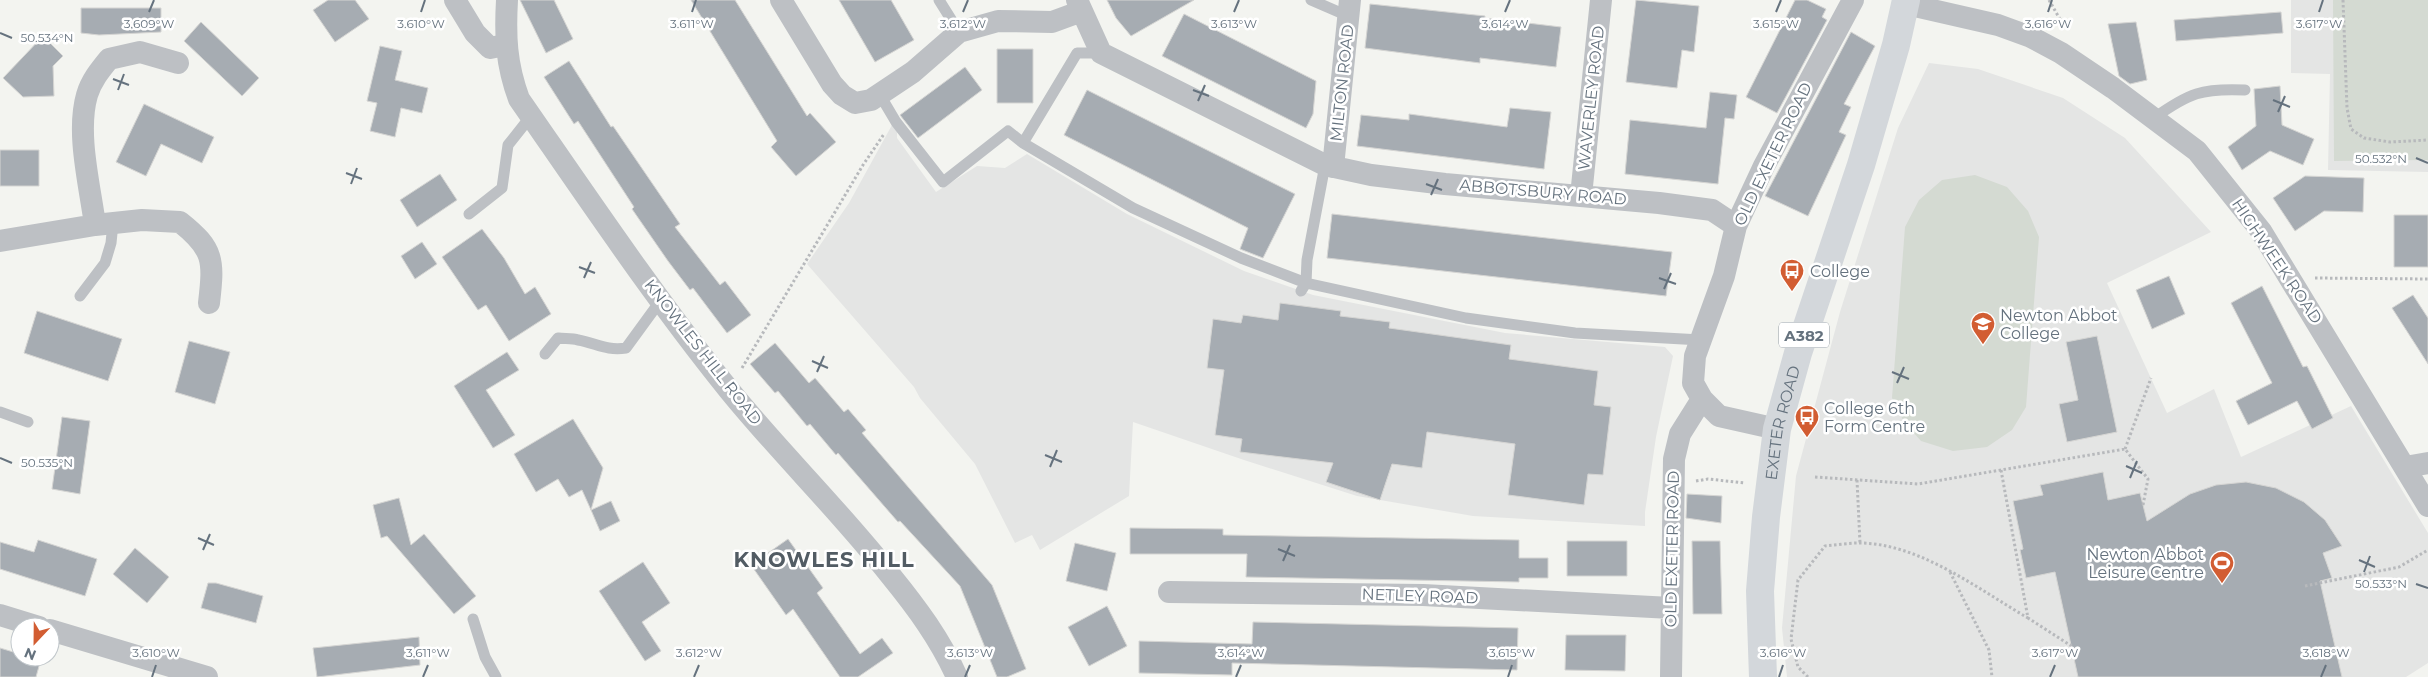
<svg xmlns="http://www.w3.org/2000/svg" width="2428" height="677" viewBox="0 0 2428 677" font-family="Montserrat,sans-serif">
	<rect width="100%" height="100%" fill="#f3f4f0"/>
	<path fill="#e4e5e4" d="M2291,0H2428V172L2328,170L2330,74L2291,73Z
		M1929,63L1978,69L2063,98L2125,138L2211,232L2107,283L2167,413L2214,389L2241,457L2351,406L2428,533V663L2406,677H1787L1782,628L1796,476L1840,312L1898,128Z
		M892,125L897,132V138L936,192L977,166L1005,168L1027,154L1127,214L1244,271L1313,295L1505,333L1665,347L1673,356L1656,437L1645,512V526L1473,516L1357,496L1244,460L1133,422L1129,496L1040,550L1032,535L1015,543L975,464L920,398L914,387L807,264L849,203Z"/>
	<path fill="#d4dad2" d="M2333,0H2428V160L2334,161Z
		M1975,175L2007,187L2028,211L2039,237L2026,407L2012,430L1987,447L1953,451L1921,441L1904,422L1892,398L1905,227L1919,200L1942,180Z"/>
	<path fill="#a6acb2" stroke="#d5d5d3" d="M328,0H355L369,19L335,42L313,10Z
		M520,0H554L573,39L546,53Z
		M691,0H735L807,116L810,113L836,142L796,176L771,147L777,141Z
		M839,0H891L914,40L875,62Z
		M1107,0H1194L1131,36L1116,18Z
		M1636,0L1699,6L1694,52L1682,50L1677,88L1626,82Z
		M1795,0H1807L1826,9L1822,17L1827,20L1777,113L1746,97Z
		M1370,4L1485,16V18L1561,27L1556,67L1480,58V63L1365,48Z
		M81,8H161V32L99,35L81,33Z
		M2281,12L2283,33L2176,41L2174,20Z
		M1184,14L1316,81L1313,114L1306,128L1162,56Z
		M201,22L259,78L242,96L184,41Z
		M2136,22L2147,80L2130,84L2119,76L2108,24Z
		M1851,32L1875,46L1844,104L1851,107L1839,132L1846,135L1808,216L1765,196Z
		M43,36L63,56L53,66L54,96L23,97L3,78Z
		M380,46L402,51L395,80L428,88L422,113L401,108L395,137L370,131L377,103L367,101Z
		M997,49H1033V103H997Z
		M569,61L611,127L613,126L680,224L675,227L720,285L725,281L751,315L727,333L693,288L690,290L668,261L632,209L634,207L578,121L574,124L544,77Z
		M965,67L982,90L918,138L900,115Z
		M2280,86L2282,125L2314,139L2303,165L2270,151L2242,170L2228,147L2256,126L2254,89Z
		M1087,90L1295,194L1263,258L1240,249L1248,228L1064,135Z
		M1710,92L1737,95L1734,119L1725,118L1718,184L1625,174L1630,120L1706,128Z
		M144,104L214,137L202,163L161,144L146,176L116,162Z
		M1510,108L1551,112L1544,169L1357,146L1361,115L1409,120V114L1507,127Z
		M0,150H39V186H0Z
		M440,174L457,200L417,227L400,200Z
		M2305,176L2364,178L2363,212L2324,211L2295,231L2273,198Z
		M1332,214L1672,252L1666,296L1327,258Z
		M2394,215H2428V267H2394Z
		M482,229L504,258L525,294L535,287L551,314L509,341L486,305L478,310L442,257Z
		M422,242L437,264L415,279L401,256Z
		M2169,276L2185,314L2152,329L2136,290Z
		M2262,286L2303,367L2307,366L2333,418L2312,429L2297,401L2248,425L2236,401L2272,383L2231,303Z
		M2413,295L2428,318V364L2392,308Z
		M1280,303L1341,311L1340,316L1390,322L1389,328L1511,345L1509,359L1598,371L1594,405L1611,407L1603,475L1588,474L1584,505L1508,495L1515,444L1427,432L1422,468L1392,464L1380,500L1326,482L1333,463L1240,452L1242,439L1215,435L1224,370L1207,368L1213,319L1241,323L1243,315L1278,320Z
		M37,311L122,339L108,381L24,353Z
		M2097,336L2117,432L2067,442L2059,404L2078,400L2066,342Z
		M189,341L230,352L215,404L175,392Z
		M775,343L809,383L815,378L844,412L848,409L866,430L862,433L992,585L1026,669L1007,677H997L960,586L900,521L898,522L838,453L836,455L810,424L807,426L778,391L775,393L750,364Z
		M507,352L519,370L486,390L515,435L493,448L454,386Z
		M62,417L90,421L80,494L52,489Z
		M573,419L603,468L591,510L582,490L569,497L558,479L536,492L514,454Z
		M2103,472L2108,500L2140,493L2147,521L2190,494L2216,485L2246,482L2276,488L2304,502L2325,520L2342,546L2323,553L2332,578L2320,581L2342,677H2078L2055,572L2026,578L2020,550L2023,549L2013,501L2043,495L2040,485Z
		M1687,494L1722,496L1721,523L1686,518Z
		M399,498L411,545L424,534L476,596L454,614L387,536L381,538L373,505Z
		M611,501L620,521L600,531L591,510Z
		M1130,528L1223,529V535L1519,540V558H1548V578H1519V582L1246,577L1247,554H1130Z
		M788,539L823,588L817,593L860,654L882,638L893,653L858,677H840L793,609L786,615L751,565Z
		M38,540L97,559L85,596L0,569V542L34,552Z
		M1567,541H1627V576H1567Z
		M1692,541H1720L1722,614H1693Z
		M1075,543L1116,553L1107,591L1066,581Z
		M135,548L169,577L147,603L113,574Z
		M643,562L670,603L642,622L661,651L645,661L599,591Z
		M208,583H216L263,596L256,623L201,608Z
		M1107,606L1127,646L1089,666L1068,627Z
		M1253,622L1518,628L1517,670L1232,663V675L1139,673V641L1252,644Z
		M1566,635H1626L1625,671L1565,670Z
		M419,637L420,665L317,677L313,648Z
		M0,648L20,654V657L41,659L36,677H0Z"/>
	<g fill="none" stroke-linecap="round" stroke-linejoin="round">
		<path stroke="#b7b9bc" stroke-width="3" stroke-dasharray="2.5 2.5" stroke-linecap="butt" d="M2049,0L2065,28
			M2343,0L2347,108L2351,129L2364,138L2390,142L2428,140
			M2315,278L2428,279
			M742,368L863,165L884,134
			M2125,449L2151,378
			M2001,470L2028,618L2073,647
			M1815,477L1918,484L2125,449L2148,479L2143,505
			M1857,480L1860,543
			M1696,481L1708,479L1745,483
			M1950,572L1989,650L1992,677
			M2305,586L2399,567L2428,550
			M1808,677L1798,667L1791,639L1798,580L1825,546C1836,545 1848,543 1859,543C1919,543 1978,589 2028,618"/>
		<path stroke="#bdc0c4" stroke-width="11" d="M939,0L959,32
			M1311,0L1348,16
			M1101,53H1077L1023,143L1133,208L1241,258L1306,283L1466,318L1575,333L1701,340
			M880,95L896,122L943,182L1008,131L1023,143
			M2154,118C2189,93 2202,88 2245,90
			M469,214L502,188L508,145L531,116
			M1301,291L1306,283L1307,260L1325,165
			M80,296L105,263L111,243L113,223
			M545,354L558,338C564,339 572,338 578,340C596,343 606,351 626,348L661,300
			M0,412L28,422
			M473,619L485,657L496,677"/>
		<path stroke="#bdc0c4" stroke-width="22" d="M455,0L475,33L490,48L505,45
			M507,0C505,36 506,64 519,99C587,197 654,297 729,390C781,454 840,511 891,576C917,608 940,639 957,677
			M781,0L832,84L842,95L855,103L871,100L913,72L959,32L998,21L1052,22L1082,11
			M1077,0L1101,53L1325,165L1371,175L1445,184L1659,203L1712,210L1736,226
			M1906,4L1998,25L2031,37L2061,53L2113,88L2197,151L2261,231L2428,506
			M1333,167L1350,0
			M1581,196L1601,0
			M95,225L142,220L180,222C214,249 214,260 209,303
			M0,241L95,225C90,186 76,133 87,95C91,81 100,70 109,59L140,52L178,63
			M1702,399L1719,416L1777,429
			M2405,467L2428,463
			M1169,592L1423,595L1671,608
			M0,615L39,627
			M50,630L207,677
			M1671,677L1674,459L1680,434L1702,399L1693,383L1695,356L1724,276L1736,226L1764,166L1853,0"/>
		<path stroke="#d3d7db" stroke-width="28" id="s1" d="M1763,677L1760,591L1766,517L1777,429L1798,353L1861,165L1896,45L1906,0"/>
	</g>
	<path fill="none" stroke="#65727e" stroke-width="2" d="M149,12L154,0M421,12L425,0M692,12L696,0M963,12L968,0M1234,12L1239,0M1505,12L1510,0M1776,12L1781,0M2048,12L2052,0M2319,12L2323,0M0,33L12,38M113,79L129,85M118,90L124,74M1193,90L1209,96M2273,100L2290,107M1198,101L1205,85M2278,112L2285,96M2416,158L2428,163M346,173L362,179M351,184L357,168M1426,184L1442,190M1431,195L1438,179M579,267L595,273M584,278L591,262M1659,278L1676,284M1664,289L1671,273M812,361L828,368M817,372L824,356M1892,372L1909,379M1897,383L1904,367M1045,455L1062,462M0,458L12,463M2126,466L2142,473M1050,467L1057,450M2130,478L2137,461M198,538L214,545M1278,549L1295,556M203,550L210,534M2359,560L2375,567M1283,561L1290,545M2364,572L2370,556M2416,584L2428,588M152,677L156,665M423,677L428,665M694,677L699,665M965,677L970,665M1236,677L1241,665M1508,677L1512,665M1779,677L1783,665M2050,677L2055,665M2321,677L2326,665"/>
	<defs>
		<symbol id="bus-pin" viewBox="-11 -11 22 30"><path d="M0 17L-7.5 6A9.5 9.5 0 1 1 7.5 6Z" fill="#d25d32" stroke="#fff"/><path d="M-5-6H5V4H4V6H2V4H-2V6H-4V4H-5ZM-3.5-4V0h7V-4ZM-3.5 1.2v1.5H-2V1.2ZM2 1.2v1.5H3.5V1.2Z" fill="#fff"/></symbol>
		<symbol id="school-pin" viewBox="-11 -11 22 30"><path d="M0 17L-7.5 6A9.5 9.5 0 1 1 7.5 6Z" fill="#d25d32" stroke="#fff"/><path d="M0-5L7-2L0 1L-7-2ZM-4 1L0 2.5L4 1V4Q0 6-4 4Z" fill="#fff"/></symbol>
		<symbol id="stadium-pin" viewBox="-11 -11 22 30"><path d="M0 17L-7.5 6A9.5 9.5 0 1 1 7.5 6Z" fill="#d25d32" stroke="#fff"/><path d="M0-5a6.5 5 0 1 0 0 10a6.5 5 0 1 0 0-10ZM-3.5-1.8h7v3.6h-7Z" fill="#fff"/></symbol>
	</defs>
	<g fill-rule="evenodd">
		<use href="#bus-pin" x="1778" y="257" width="28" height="38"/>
		<use href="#school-pin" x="1969" y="310" width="28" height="38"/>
		<use href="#bus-pin" x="1793" y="403" width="28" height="38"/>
		<use href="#stadium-pin" x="2208" y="549" width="28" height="38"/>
	</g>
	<g text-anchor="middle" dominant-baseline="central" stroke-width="5" stroke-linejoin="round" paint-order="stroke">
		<rect fill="#fff" stroke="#939ca5" stroke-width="1" x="1779" y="322.5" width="50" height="25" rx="4"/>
		<g font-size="15" font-weight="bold" fill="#65727e">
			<text x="1804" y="335">A382</text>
		</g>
		<g font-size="16" fill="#65727e" stroke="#fff">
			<text transform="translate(1342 83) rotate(-84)">MILTON ROAD</text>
			<text transform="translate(1591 98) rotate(-84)">WAVERLEY ROAD</text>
			<text transform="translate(1773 154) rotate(-64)">OLD EXETER ROAD</text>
			<text transform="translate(1543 192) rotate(5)">ABBOTSBURY ROAD</text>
			<text transform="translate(2277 261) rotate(56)">HIGHWEEK ROAD</text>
			<text transform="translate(703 352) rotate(52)">KNOWLES HILL ROAD</text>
			<text stroke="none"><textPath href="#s1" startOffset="256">EXETER ROAD</textPath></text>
			<text transform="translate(1672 549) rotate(-89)">OLD EXETER ROAD</text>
			<text transform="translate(1420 596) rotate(2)">NETLEY ROAD</text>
		</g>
		<g font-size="16" fill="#65727e" stroke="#fff" text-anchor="start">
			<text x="1810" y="271">College</text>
			<text x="2000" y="315">Newton Abbot<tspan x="2000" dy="18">College</tspan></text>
			<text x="1824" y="408">College 6th<tspan x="1824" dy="18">Form Centre</tspan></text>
			<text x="2204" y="554" text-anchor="end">Newton Abbot<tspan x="2204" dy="18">Leisure Centre</tspan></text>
		</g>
		<g font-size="21" font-weight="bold" letter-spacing="1" fill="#525c64" stroke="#fff">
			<text x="824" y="559">KNOWLES HILL</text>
		</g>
	</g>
	<g font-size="12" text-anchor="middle" fill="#65727e" stroke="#fff" stroke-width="5" stroke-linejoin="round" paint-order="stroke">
		<text x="149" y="28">3.609°W</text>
		<text x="421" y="28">3.610°W</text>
		<text x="692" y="28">3.611°W</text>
		<text x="963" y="28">3.612°W</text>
		<text x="1234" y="28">3.613°W</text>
		<text x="1505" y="28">3.614°W</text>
		<text x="1776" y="28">3.615°W</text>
		<text x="2048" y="28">3.616°W</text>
		<text x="2319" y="28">3.617°W</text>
		<text x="47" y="42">50.534°N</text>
		<text x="2381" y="163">50.532°N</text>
		<text x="47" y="467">50.535°N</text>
		<text x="2381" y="588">50.533°N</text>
		<text x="156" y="657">3.610°W</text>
		<text x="428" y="657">3.611°W</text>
		<text x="699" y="657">3.612°W</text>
		<text x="970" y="657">3.613°W</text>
		<text x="1241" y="657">3.614°W</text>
		<text x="1512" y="657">3.615°W</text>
		<text x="1783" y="657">3.616°W</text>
		<text x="2055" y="657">3.617°W</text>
		<text x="2326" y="657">3.618°W</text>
	</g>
	<g transform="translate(35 642) rotate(202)"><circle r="24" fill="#ffffff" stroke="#c1c7cb"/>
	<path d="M0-4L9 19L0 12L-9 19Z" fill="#d25d32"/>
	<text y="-8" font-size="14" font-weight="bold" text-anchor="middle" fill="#65727e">N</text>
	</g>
</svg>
